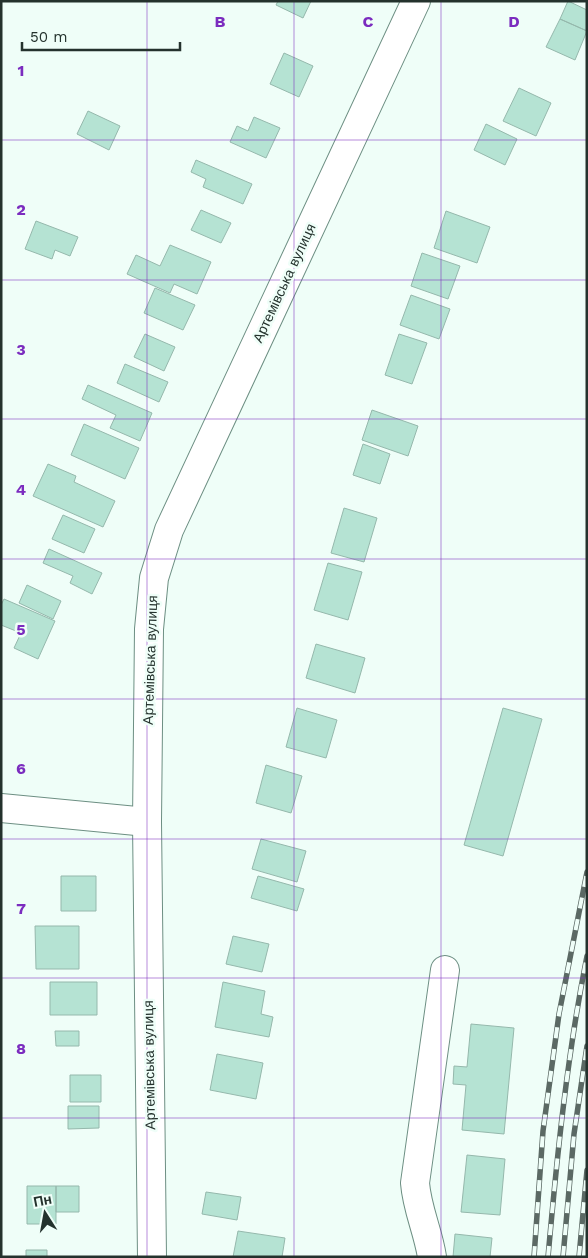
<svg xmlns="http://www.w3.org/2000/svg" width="588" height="1258" viewBox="0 0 588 1258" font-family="'Work Sans',sans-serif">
	<rect width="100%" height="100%" fill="#effef8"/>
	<path fill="#b5e3d3" stroke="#95b8ac" d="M278,1H311L303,18L276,5Z
		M568,1L587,10V31L560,19Z
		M560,19L587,31L575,60L546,47Z
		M284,53L313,66L299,97L270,84Z
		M519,88L551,103L536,136L503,121Z
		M88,111L120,126L109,150L77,134Z
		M254,117L280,128L266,158L230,142L237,126L248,131Z
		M486,124L517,139L505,165L474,150Z
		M196,160L252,184L243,204L203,187L206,179L191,172Z
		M201,210L231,223L221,243L191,230Z
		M446,211L490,227L477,263L434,248Z
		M36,221L78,237L70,256L55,250L52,259L25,249Z
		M170,245L211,262L197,294L174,284L170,293L127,274L136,255L160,266Z
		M422,253L460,266L448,299L411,286Z
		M155,288L195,305L183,330L144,313Z
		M411,295L450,309L439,339L400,325Z
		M145,334L175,347L164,371L134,357Z
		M399,334L427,343L412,384L385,375Z
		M125,364L168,382L159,402L117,383Z
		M88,385L152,413L140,441L110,428L116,415L82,399Z
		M372,410L418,426L408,456L362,440Z
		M84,424L139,448L125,479L71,455Z
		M363,444L390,454L380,484L353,475Z
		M48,464L76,476L74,482L115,501L103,527L33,496Z
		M344,508L377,518L364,562L331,553Z
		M63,515L95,529L84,553L52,539Z
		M49,549L102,573L92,594L70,583L73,576L43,563Z
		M328,563L362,572L348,620L314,610Z
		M27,585L61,601L53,619L19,603Z
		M4,599L55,621L38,659L14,648L21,633L1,625V605Z
		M316,644L365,658L355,693L306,678Z
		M297,708L337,720L326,758L286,747Z
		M503,708L542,719L503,856L464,845Z
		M266,765L302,776L291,813L256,803Z
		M261,839L306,851L297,882L252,869Z
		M61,876H96V911H61Z
		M258,876L304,889L297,911L251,898Z
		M35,926H79V969H36Z
		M233,936L269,944L262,972L226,964Z
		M50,982H97V1015H50Z
		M223,982L265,991L261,1014L273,1017L269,1037L215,1027Z
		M471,1024L514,1028L504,1134L462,1130L466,1085L453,1084L454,1066L467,1067Z
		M55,1031H79V1046H56Z
		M217,1054L263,1063L256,1099L210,1090Z
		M70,1075H101V1102H70Z
		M68,1106H99V1128L68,1129Z
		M467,1155L505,1159L500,1215L461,1212Z
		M27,1186H56V1224H27Z
		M56,1186H79V1212H56Z
		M206,1192L241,1197L237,1220L202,1214Z
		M238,1231L285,1238L282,1257H233Z
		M455,1234L492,1238L490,1257H453Z
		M26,1250H47V1257H26Z"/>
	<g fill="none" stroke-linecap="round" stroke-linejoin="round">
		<defs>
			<path id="minor" d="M1,808L147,822
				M432,1257C428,1231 417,1209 415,1183L445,970"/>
			<path id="major" d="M152,1257L147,822L149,629L154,578L169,530L416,1"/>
		</defs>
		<use href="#minor" stroke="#6d8f83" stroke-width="30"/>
		<use href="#major" stroke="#6d8f83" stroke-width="30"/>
		<use href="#minor" stroke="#fff" stroke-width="28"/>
		<use href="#major" stroke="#fff" stroke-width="28"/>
		<defs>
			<path id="rail" d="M534,1257L543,1131L559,1014L587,872
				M548,1257C557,1156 567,1056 587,956
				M563,1257L574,1134L587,1046
				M579,1257L587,1170"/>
		</defs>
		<use href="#rail" stroke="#5b6964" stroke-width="5.5"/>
		<use href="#rail" stroke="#effef8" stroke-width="4" stroke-dasharray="11" stroke-linecap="butt"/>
	</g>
	<path fill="none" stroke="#7b2cbf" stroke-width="1" stroke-opacity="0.55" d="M147,1V1257M294,1V1257M441,1V1257M1,140H587M1,280H587M1,419H587M1,559H587M1,699H587M1,839H587M1,978H587M1,1118H587"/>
	<g text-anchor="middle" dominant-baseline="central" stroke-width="5" stroke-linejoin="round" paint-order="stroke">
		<g font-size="14" fill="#24322d" stroke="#effef8">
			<text transform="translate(284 283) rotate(-65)">Артемівська вулиця</text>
			<text transform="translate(150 660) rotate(-88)">Артемівська вулиця</text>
			<text transform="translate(149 1065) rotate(-91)">Артемівська вулиця</text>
		</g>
	</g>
	<g font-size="16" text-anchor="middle" font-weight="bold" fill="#7b2cbf" stroke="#effef8" stroke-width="5" stroke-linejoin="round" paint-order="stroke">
		<text x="220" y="27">B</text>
		<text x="368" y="27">C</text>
		<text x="514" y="27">D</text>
		<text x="21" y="76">1</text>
		<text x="21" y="215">2</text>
		<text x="21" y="355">3</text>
		<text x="21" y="495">4</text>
		<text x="21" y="635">5</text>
		<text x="21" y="774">6</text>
		<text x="21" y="914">7</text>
		<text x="21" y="1054">8</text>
	</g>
	<rect width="588" height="1258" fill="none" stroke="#24322d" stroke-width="5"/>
	<g transform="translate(45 1213) rotate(349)" stroke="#effef8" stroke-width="4" paint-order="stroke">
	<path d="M0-4L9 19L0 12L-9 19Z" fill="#24322d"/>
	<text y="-8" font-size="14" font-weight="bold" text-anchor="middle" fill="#24322d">Пн</text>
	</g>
	<path d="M22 42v8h158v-8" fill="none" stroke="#24322d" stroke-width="2.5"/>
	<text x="30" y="42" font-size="15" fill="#24322d" stroke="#effef8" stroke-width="4" paint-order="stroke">50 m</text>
</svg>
